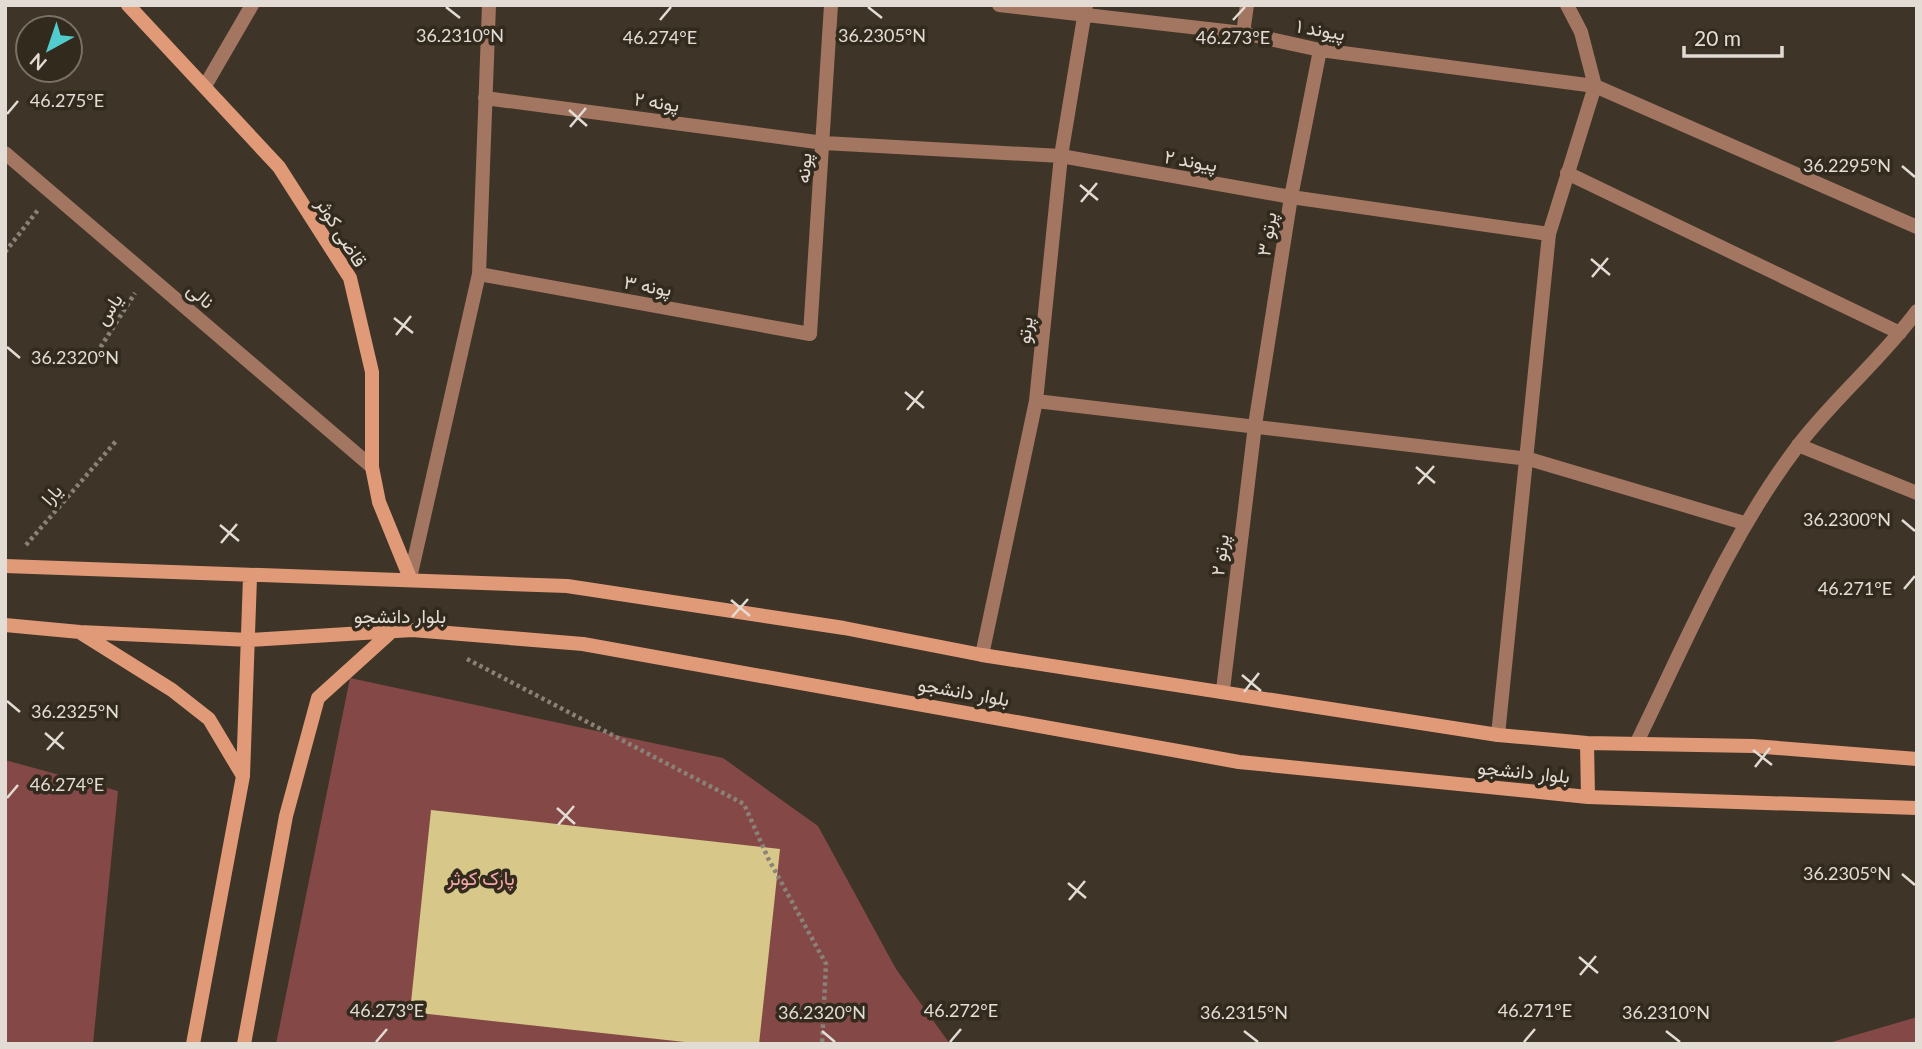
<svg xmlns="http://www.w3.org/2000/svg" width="1922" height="1049" viewBox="0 0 1922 1049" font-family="Lato,Vazirmatn,sans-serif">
	<rect width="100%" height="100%" fill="#3e3428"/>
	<path fill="#844847" d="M350,678L723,758L818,826L896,969L950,1044H276Z
		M5,760L118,791L93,1044H5Z
		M1917,1017V1044H1825Z"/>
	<path fill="#d7c889" d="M431,810L780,849L759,1044H703L410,1012Z"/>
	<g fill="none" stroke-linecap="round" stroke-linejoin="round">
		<path stroke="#8a8278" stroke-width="4.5" stroke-dasharray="3.5 3.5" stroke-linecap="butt" d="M5,252L38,210
			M93,359L135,293
			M26,545L117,440
			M467,659L744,804L768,858L826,964L822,1044"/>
		<path stroke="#a37661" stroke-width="14" d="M999,5L1243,33L1320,50L1595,86L1549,234L1498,735
			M1567,5L1581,32L1595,86L1917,227
			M1243,33L1247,5
			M485,98L824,143L1061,156L1291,197L1549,234
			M5,153L372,467
			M1567,173L1900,333
			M479,274L810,334L831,5
			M1036,401L1529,459L1744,523
			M1798,445L1917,493
			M410,578L479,274L489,5
			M982,655L1036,401L1061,156L1086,5
			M1223,690L1255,425L1291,197L1320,50
			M1637,742C1686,642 1729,537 1797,447C1833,399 1881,360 1917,311"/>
		<path stroke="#a37661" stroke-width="14" d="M205,86L252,5"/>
		<path stroke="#e09a78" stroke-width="14" d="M128,5L279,167L350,278L372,372V467L379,502L410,578
			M5,566L567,586L844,628L982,655L1498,735L1587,743L1753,746L1917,759
			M5,625L80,632L250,640L412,630L583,644L1239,762L1588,797L1917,808
			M81,633L172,690L209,719L243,776
			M1587,743L1588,797
			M193,1044L243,776L250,577
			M244,1044L286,816L318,698L391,632"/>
	</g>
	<path fill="none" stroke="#e2dcd5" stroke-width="2.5" d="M446,7L460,18M868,7L882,18M660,20L671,7M1233,20L1245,7M569,110L587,126M7,114L18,101M570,127L586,108M1902,166L1915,177M1080,185L1098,200M1081,202L1097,183M1591,259L1610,275M1592,277L1608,258M394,318L413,333M396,335L411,316M7,347L20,358M905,392L924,408M907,410L923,391M1416,467L1435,483M1418,484L1434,466M1902,520L1915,531M220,525L239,541M221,543L237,524M1904,589L1915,576M731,600L750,616M732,617L748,599M1242,675L1261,691M1244,692L1259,673M7,701L20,712M45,733L64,749M47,750L63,732M1753,750L1772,765M1755,767L1770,748M7,798L18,785M557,808L575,824M558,825L574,806M1902,874L1915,885M1068,883L1086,898M1069,900L1085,881M1579,957L1598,973M1580,975L1596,956M822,1031L835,1042M1244,1031L1258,1042M1666,1031L1680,1042M376,1042L387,1029M950,1042L961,1029M1524,1042L1535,1029"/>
	<g text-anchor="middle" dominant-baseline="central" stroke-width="7" stroke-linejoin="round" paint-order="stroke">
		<g font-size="19" fill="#e2dcd5" stroke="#332a1e">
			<text transform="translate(1321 29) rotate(10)">پیوند ۱</text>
			<text transform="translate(657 101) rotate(8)">پونه ۲</text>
			<text transform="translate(1191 160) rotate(10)">پیوند ۲</text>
			<text transform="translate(803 168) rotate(-86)">پونه</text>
			<text transform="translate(342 232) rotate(58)">قاضی کوثر</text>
			<text transform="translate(1266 234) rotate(-81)">پرتو ۳</text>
			<text transform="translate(648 285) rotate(10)">پونه ۳</text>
			<text transform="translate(201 295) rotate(41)">نالی</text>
			<text transform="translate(108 309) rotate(-57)">یاس</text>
			<text transform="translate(1024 330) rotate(-84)">پرتو</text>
			<text transform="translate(51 494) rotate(-49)">یارا</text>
			<text transform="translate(1219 555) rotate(-83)">پرتو ۲</text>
			<text x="400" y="615">بلوار دانشجو</text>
			<text transform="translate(964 691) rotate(10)">بلوار دانشجو</text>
			<text transform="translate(1524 771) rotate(6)">بلوار دانشجو</text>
		</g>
		<g font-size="19" fill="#f5a9a6" stroke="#332a1e">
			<text x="481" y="877">پارک کوثر</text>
		</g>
	</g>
	<g font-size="18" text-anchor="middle" fill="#e2dcd5" stroke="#332a1e" stroke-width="7" stroke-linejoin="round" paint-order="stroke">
		<text x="460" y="42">36.2310°N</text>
		<text x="882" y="42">36.2305°N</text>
		<text x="660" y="44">46.274°E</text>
		<text x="1233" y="44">46.273°E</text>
		<text x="67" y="107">46.275°E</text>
		<text x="1847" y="172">36.2295°N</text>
		<text x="75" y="364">36.2320°N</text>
		<text x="1847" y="526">36.2300°N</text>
		<text x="1855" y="595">46.271°E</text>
		<text x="75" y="718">36.2325°N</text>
		<text x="67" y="791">46.274°E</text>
		<text x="1847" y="880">36.2305°N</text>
		<text x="387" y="1017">46.273°E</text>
		<text x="961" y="1017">46.272°E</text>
		<text x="1535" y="1017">46.271°E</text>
		<text x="822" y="1019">36.2320°N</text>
		<text x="1244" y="1019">36.2315°N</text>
		<text x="1666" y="1019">36.2310°N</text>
	</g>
	<rect width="1922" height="1049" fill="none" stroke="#e2dcd5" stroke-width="14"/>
	<g transform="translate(49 49) rotate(220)"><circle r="33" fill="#332a1e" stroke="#797167" stroke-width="2"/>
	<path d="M0-5L12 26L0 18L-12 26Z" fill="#52cdce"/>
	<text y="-10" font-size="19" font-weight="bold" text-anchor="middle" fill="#e2dcd5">N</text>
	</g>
	<path d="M1684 46v10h98v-10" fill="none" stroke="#e2dcd5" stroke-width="3.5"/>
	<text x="1694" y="46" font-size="21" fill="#e2dcd5" stroke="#332a1e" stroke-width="5" paint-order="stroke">20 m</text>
</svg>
